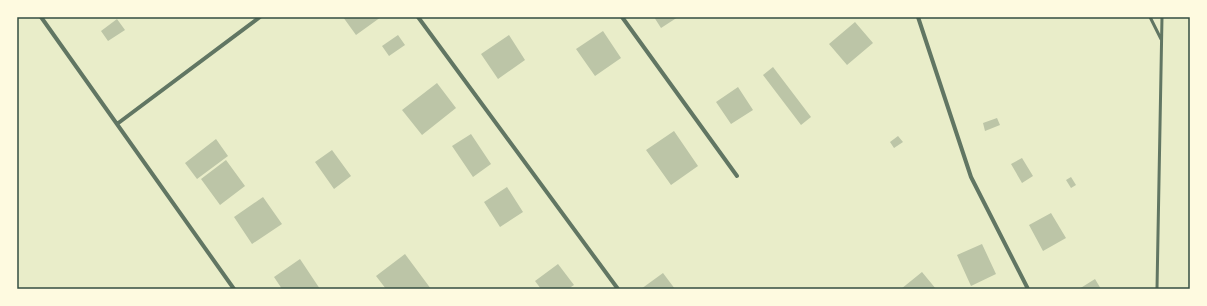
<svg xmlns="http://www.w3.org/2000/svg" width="1207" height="306" viewBox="0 0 1207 306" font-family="'DM Sans',sans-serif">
	<rect width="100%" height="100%" fill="#e9edc9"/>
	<path fill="#bcc5a7" d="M343,17H381L356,35Z
		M654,17H678L661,28Z
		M117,19L125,30L108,41L101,31Z
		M855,22L873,43L847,65L829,44Z
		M603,31L621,58L595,76L576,49Z
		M398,35L405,45L389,56L382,46Z
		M509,35L525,60L498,79L481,54Z
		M773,67L811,117L801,125L763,75Z
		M437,83L456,108L422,135L402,110Z
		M738,87L753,110L731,124L716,102Z
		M997,118L1000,125L985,131L983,123Z
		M674,131L698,166L671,185L646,150Z
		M471,134L491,164L473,177L452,146Z
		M898,136L903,142L894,148L890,142Z
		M216,139L228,156L197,179L185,163Z
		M332,150L351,176L334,189L315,162Z
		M1022,158L1033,176L1022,183L1011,164Z
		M226,160L245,186L220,205L201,179Z
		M1071,177L1076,185L1071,188L1066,180Z
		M507,187L523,212L500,227L484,202Z
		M263,197L282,224L252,244L234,217Z
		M1051,213L1066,238L1043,251L1029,225Z
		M982,244L996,274L971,286L957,255Z
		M405,254L431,289H386L376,276Z
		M300,259L320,289H282L274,277Z
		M558,264L574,285L568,289H541L535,281Z
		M922,272L936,289H901Z
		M663,273L675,289H641Z
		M1095,279L1101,289H1079Z"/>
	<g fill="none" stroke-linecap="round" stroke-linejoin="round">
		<path stroke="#617663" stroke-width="3" d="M1150,17L1161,39
			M1157,289L1162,17"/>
		<path stroke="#617663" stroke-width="4" d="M41,17L234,289
			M418,17L618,289
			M622,17L737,176
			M918,17L971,177L1028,289
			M117,124L260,17"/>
	</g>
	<rect width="1207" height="306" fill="none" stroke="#fefae0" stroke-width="36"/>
	<rect x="18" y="18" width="1171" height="270" fill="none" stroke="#344e41" stroke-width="1.5"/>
</svg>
